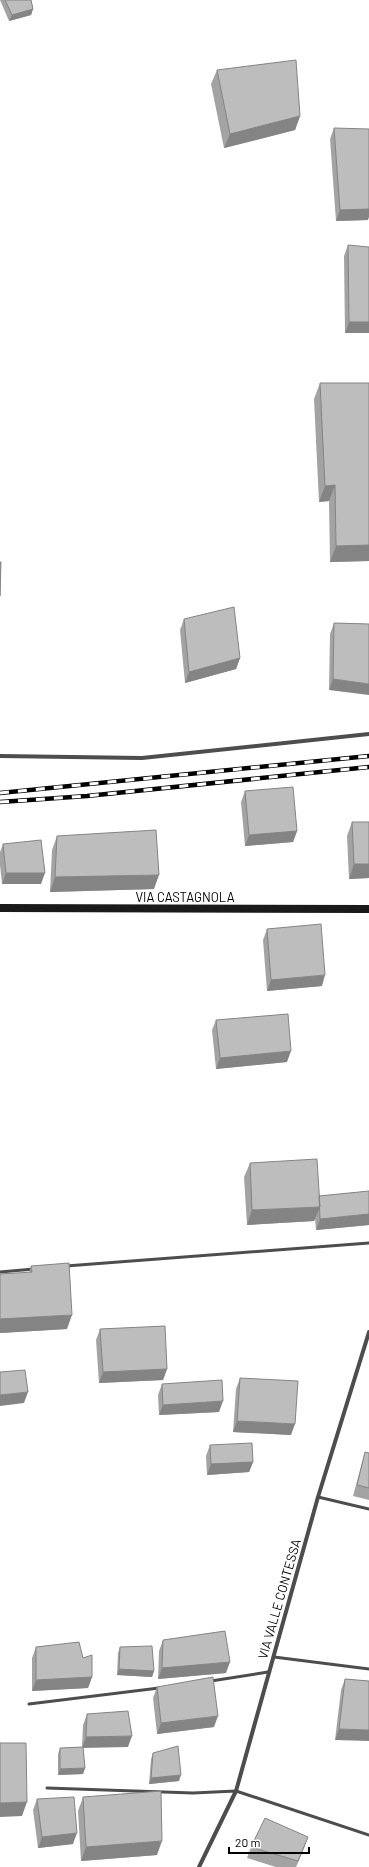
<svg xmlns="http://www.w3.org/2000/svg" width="369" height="1867" viewBox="0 0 369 1867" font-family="Barlow,sans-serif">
	<rect width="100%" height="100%" fill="#fff"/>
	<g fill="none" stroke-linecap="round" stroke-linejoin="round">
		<path stroke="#4d4d4d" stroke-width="3" d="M66,1266L369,1243
			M0,1272L34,1269
			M318,1497L369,1509
			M274,1657L369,1669
			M211,1681L268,1672
			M29,1704L159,1688
			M47,1788L193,1793L236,1791L369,1835"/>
		<path stroke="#4d4d4d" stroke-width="4" d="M0,756L142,758L369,734
			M199,1867L236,1791L318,1497L369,1332"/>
		<path stroke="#1a1a1a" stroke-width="8" d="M0,908L369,909"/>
		<defs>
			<path id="rail" d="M0,793L369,756
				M0,802L87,796L369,767"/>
		</defs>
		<use href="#rail" stroke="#000" stroke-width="4.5"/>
		<use href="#rail" stroke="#fff" stroke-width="3" stroke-dasharray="9" stroke-linecap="butt"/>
	</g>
	<path fill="#a3a3a3" d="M0,0H31L33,9L31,15L9,21Z
		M217,70L300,116L295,130L224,148L211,84Z
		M334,128L368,220L336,221L330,139Z
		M348,245L369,333H345L344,256Z
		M320,383L369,561L330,562L329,501L319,502L314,399Z
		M184,619L240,658L236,669L185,683L180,630Z
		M334,623L369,624L329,690L330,634Z
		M245,791L297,831L293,842L245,846L241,802Z
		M352,822L369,878L349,879L347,836Z
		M57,836L154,889L50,892L52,850Z
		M3,844L41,884H2L0,865V852Z
		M267,929L322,986L267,991L263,940Z
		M216,1020L287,1062L216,1069L212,1030Z
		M250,1163L319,1196L369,1191V1225L316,1230L315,1219L314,1221L247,1225L244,1177Z
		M31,1266L67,1329L0,1333V1274L29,1273Z
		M100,1329L167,1369L163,1380L99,1383L96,1340Z
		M240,1378L291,1435L233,1432L236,1389Z
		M162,1384L219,1412L159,1415L158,1395Z
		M210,1445L253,1462L249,1472L207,1475L206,1456Z
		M365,1452L369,1453V1500L353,1496Z
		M163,1640L226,1673L158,1679L159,1651Z
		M36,1647L83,1658L92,1677L88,1688L32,1691V1658Z
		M120,1647L154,1671L152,1677L117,1675L118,1653Z
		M345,1679L369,1681L335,1740L341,1690Z
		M157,1687L214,1727L157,1734L153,1698Z
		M87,1714L128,1747H83L85,1768L83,1774L58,1775V1754L60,1748L82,1747L83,1725Z
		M153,1753L179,1781L149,1784L151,1759Z
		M83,1797L157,1855L81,1861L78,1811Z
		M37,1799L73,1844L38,1848L33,1810Z
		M308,1837L296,1867H276L247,1858L251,1847Z"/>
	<path fill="#848484" d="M33,9L31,15L9,21L12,15Z
		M300,116L295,130L224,148L230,134Z
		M369,209V217L368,220L336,221L340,210Z
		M349,322H369V333H345Z
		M335,485L329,501L319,502L325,486Z
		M369,545V561L330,562L336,546Z
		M240,658L236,669L185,683L189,672Z
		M333,679L369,684V695L329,690Z
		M297,831L293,842L245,846L249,835Z
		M354,864H369V878L349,879Z
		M6,873H45L41,884H2Z
		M159,875L154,889L50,892L55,877Z
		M325,975L322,986L267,991L271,980Z
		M291,1051L287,1062L216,1069L220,1058Z
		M320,1207L314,1221L247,1225L252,1210Z
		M369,1214V1225L316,1230L320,1219Z
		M72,1315L67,1329L0,1333V1319Z
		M167,1369L163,1380L99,1383L103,1372Z
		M28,1392L24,1403L0,1406V1395Z
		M223,1401L219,1412L159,1415L163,1405Z
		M237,1421L295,1424L291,1435L233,1432Z
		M253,1462L249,1472L207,1475L211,1464Z
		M230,1662L226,1673L158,1679L162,1668Z
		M119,1669L154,1671L152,1677L117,1675Z
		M92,1677L88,1688L32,1691L36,1680Z
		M218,1716L214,1727L157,1734L161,1723Z
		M339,1729L369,1730V1741L335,1740Z
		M132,1736L128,1747L82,1748L86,1737Z
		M85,1768L83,1774L58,1775L60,1769Z
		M181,1775L179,1781L149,1784L151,1778Z
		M27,1802L22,1816L0,1817V1803Z
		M77,1833L73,1844L38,1848L42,1837Z
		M308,1837L304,1848L296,1867L298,1861Z
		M162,1841L157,1855L81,1861L86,1847Z"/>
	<path fill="#bdbdbd" stroke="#848484" d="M5,0H31L33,9L12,15Z
		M296,60L300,116L230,134L217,70Z
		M334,128L369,129V209L340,210Z
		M348,245L369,247V322H349Z
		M320,383H369V545L336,546L335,485L325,486Z
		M0,562H1L0,596Z
		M234,607L240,658L189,672L184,619Z
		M334,623L369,624V684L333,679Z
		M293,787L297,831L249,835L245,791Z
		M352,822H369V864H354Z
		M156,830L159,875L55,877L57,836Z
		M41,840L45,873H6L3,844Z
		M321,924L325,975L271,980L267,929Z
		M288,1014L291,1051L220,1058L216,1020Z
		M317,1159L320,1207L252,1210L250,1163Z
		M369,1191V1214L320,1219L319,1196Z
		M69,1263L72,1315L0,1319V1274L32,1272L31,1266Z
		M165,1326L167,1369L103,1372L100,1329Z
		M25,1370L28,1392L0,1395V1372Z
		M240,1378L298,1381L295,1424L237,1421Z
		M222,1380L223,1401L163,1405L162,1384Z
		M252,1443L253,1462L211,1464L210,1445Z
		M365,1452L369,1453V1488L357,1485Z
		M225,1631L230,1662L162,1668L163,1640Z
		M79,1642L83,1658L92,1655V1677L36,1680V1647Z
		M152,1646L154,1671L119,1669L120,1647Z
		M213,1677L218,1716L161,1723L157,1687Z
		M345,1679L369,1681V1730L339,1729Z
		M128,1711L132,1736L86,1737L87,1714Z
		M0,1743H26L27,1802L0,1803Z
		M178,1746L181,1775L151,1778L153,1753Z
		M83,1747L85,1768L60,1769V1748Z
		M161,1791L162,1841L86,1847L83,1797Z
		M74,1797L77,1833L42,1837L37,1799Z
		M265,1818L308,1837L298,1861L251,1847Z"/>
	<g text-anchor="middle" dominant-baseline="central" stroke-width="4" stroke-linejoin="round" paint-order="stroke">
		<g font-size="13" fill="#000" stroke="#fff">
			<text x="185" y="897">VIA CASTAGNOLA</text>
			<text transform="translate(279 1599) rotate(-74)">VIA VALLE CONTESSA</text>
		</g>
	</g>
	<path d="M229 1847v6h80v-6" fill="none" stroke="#000000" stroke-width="2"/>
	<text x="235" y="1847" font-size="12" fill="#000000" stroke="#ffffff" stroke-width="3" paint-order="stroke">20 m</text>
</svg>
